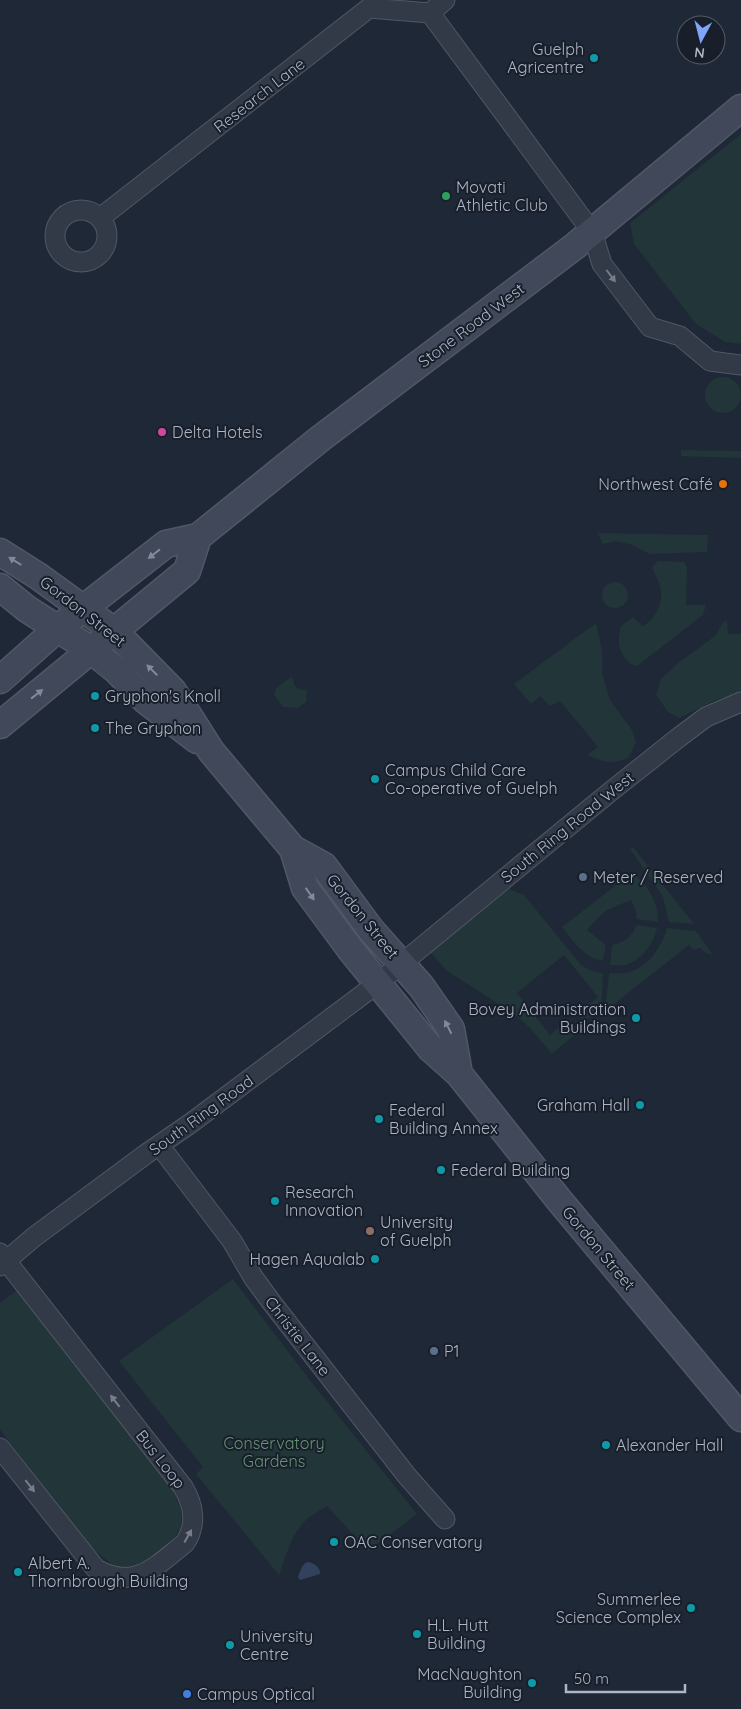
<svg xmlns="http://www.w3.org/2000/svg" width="741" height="1709" viewBox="0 0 741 1709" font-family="Quicksand,sans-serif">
	<rect width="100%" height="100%" fill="#1f2836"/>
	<path fill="#223538" d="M741,134V344L725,342L696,324L634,244L630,223Z
		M705 395a18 18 0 1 1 36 0a18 18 0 1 1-36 0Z
		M681,450L741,451V458L681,456Z
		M597,533L708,535L707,552L649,554L633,545L615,541L603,544Z
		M658,561L684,562L687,567L686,605H706L703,615L637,666C628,665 620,653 619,644C618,638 620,631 621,626L633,617L643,626C654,620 663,604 661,591C660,583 655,575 652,567Z
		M602 595a13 13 0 1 1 26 0a13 13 0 1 1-26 0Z
		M727,621L728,634H741V692L716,700L679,718L668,712L656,695L661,679L678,663L715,636L723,622Z
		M596,623L602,650V673L610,700L632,730L636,742L628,758C610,765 604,762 587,755L598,747L560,701L550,706L540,696L531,704L514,684Z
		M291,677L293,679C294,688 298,690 307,690L306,702L298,708L283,707L274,695L276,688Z
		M633,847L694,924L669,922L663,897L630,849Z
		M633,872C647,886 659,901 658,922L637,919L636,912L631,900L605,911L587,930L606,945L603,961C583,957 574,942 562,927Z
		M509,889L524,895L581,965L592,971L603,973L601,1009L584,1021L578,1013L598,997L564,955L517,993L550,1035L569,1019L579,1031L552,1054L530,1028L516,1015L447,971L430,952Z
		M636,925L657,928C654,943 642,960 626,965C622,966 615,965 610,965L612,945C624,942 632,938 636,925Z
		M667,928L696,931L713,955L706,953L700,948L693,950L689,945L605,1011L609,973C614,973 620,974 625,973C648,969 661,948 667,928Z
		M233,1279L309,1379L417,1514L368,1551L327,1506C319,1511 311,1515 304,1522C291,1536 285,1558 279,1575L196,1474L203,1467L119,1361Z
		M17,1290L146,1454L171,1488L180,1505L182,1517L180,1529L176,1535L154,1557L141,1564L126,1567L113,1565L89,1546L0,1430V1303Z"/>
	<path fill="#32425e" d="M307,1562C313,1562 321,1568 320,1574L300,1580L298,1577C300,1571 302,1565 307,1562Z"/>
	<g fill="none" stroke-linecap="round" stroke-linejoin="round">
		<defs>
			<path id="minor" d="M430,13L592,232L602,264L650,327L680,336L710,361L741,365
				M55 236a26 26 0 1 1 52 0a26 26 0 1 1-52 0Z
				M100,218L369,8L430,13L445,0
				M159,1145L232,1241L253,1277L272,1303L407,1476L445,1519
				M0,1253L183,1487C194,1505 197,1525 185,1543C156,1566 135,1591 96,1569L0,1448
				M0,1266L34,1237L146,1154L191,1123L378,983L610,792L678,738L706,717L741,702"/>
			<path id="secondary" d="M0,552L38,576L114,631L173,691L211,751L293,849L324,866L372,931L421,986L451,1029L459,1074
				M0,587L27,609L91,650L116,670L145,700L197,740
				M0,680L57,629L166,544L198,537L321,438L575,246L741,108
				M0,725L187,571L198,537
				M293,849L305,888L350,949L431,1049L459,1074L559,1200L741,1418"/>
		</defs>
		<use href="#minor" stroke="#505765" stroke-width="21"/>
		<use href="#secondary" stroke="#505765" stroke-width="29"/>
		<use href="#minor" stroke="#333a47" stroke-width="19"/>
		<use href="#secondary" stroke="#41485a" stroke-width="26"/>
	</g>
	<defs><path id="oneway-solid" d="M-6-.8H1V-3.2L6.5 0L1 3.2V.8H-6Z" transform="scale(1.25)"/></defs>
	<g fill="#767d8c">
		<use href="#oneway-solid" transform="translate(611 276) rotate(53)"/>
		<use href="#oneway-solid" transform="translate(115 1401) rotate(-128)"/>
		<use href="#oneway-solid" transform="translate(30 1486) rotate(52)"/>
		<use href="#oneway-solid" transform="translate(188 1536) rotate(-61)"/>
	</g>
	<g fill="#82899a">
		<use href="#oneway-solid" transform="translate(154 554) rotate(142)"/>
		<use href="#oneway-solid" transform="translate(15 561) rotate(-148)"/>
		<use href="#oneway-solid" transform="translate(152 670) rotate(-135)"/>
		<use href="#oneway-solid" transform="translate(37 694) rotate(-38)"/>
		<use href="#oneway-solid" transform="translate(310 894) rotate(55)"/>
		<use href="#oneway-solid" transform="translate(448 1027) rotate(-117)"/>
	</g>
	<g fill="#0f9aa8" stroke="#181f2b" stroke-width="2">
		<circle cx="594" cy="58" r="5"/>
		<circle cx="95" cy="696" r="5"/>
		<circle cx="95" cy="728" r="5"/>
		<circle cx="375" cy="779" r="5"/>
		<circle cx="636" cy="1018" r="5"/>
		<circle cx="640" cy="1105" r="5"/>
		<circle cx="379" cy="1119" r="5"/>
		<circle cx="441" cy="1170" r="5"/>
		<circle cx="275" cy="1201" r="5"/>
		<circle cx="375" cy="1259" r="5"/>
		<circle cx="606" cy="1445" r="5"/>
		<circle cx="334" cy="1542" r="5"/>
		<circle cx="18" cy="1572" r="5"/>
		<circle cx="691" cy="1608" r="5"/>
		<circle cx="417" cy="1634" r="5"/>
		<circle cx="230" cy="1645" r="5"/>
		<circle cx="532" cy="1683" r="5"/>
	</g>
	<circle fill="#2e9e5b" stroke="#181f2b" stroke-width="2" cx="446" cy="196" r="5"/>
	<circle fill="#d1479c" stroke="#181f2b" stroke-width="2" cx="162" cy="432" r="5"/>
	<circle fill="#e8710a" stroke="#181f2b" stroke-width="2" cx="723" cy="484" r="5"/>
	<g fill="#5c6f8a" stroke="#181f2b" stroke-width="2">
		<circle cx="583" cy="877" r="5"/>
		<circle cx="434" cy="1351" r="5"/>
	</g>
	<circle fill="#8d6e63" stroke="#181f2b" stroke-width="2" cx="370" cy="1231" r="5"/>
	<circle fill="#3f7fe0" stroke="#181f2b" stroke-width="2" cx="187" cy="1694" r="5"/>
	<g text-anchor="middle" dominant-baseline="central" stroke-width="4" stroke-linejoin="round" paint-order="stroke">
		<g font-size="16" fill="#adb4c4" stroke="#181f2b" text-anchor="start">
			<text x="584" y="49" text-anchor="end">Guelph<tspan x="584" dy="18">Agricentre</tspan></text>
			<text x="456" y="187">Movati<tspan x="456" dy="18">Athletic Club</tspan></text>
			<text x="172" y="432">Delta Hotels</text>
			<text x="713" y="484" text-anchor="end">Northwest Café</text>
			<text x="105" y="696">Gryphon's Knoll</text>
			<text x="105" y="728">The Gryphon</text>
			<text x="385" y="770">Campus Child Care<tspan x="385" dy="18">Co-operative of Guelph</tspan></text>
			<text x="593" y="877">Meter / Reserved</text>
			<text x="626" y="1009" text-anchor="end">Bovey Administration<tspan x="626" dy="18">Buildings</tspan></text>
			<text x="630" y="1105" text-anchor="end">Graham Hall</text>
			<text x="389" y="1110">Federal<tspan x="389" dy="18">Building Annex</tspan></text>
			<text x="451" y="1170">Federal Building</text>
			<text x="285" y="1192">Research<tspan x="285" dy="18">Innovation</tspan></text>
			<text x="380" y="1222">University<tspan x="380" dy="18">of Guelph</tspan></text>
			<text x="365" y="1259" text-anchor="end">Hagen Aqualab</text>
			<text x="444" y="1351">P1</text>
			<text x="616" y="1445">Alexander Hall</text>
			<text x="344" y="1542">OAC Conservatory</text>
			<text x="28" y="1563">Albert A.<tspan x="28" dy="18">Thornbrough Building</tspan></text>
			<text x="681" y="1599" text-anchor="end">Summerlee<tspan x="681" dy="18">Science Complex</tspan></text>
			<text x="427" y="1625">H.L. Hutt<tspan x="427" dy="18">Building</tspan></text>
			<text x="240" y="1636">University<tspan x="240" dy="18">Centre</tspan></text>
			<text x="522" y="1674" text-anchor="end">MacNaughton<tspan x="522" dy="18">Building</tspan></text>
			<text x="197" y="1694">Campus Optical</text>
		</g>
		<g font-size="16" fill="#adb4c4" stroke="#181f2b">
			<text transform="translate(259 95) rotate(-38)">Research Lane</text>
			<text transform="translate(471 325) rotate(-37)">Stone Road West</text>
			<text transform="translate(83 611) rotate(38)">Gordon Street</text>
			<text transform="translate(567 827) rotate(-39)">South Ring Road West</text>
			<text transform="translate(363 916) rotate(51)">Gordon Street</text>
			<text transform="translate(201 1115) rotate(-36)">South Ring Road</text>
			<text transform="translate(599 1248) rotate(50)">Gordon Street</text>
			<text transform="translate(298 1336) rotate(52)">Christie Lane</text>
			<text transform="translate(161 1459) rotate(52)">Bus Loop</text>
		</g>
		<g font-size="16" fill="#659472" stroke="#181f2b">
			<text x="274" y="1443">Conservatory<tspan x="274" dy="18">Gardens</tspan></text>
		</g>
	</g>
	<g transform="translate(701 40) rotate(187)"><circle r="24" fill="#181f2b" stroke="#545b68"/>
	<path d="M0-4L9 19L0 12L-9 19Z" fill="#7ea5f7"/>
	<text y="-8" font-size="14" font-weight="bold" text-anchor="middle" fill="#adb4c4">N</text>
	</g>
	<path d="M566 1684v8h119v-8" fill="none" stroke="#adb4c4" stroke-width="2.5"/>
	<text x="574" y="1684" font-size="15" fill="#adb4c4" stroke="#181f2b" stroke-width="4" paint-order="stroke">50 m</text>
</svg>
